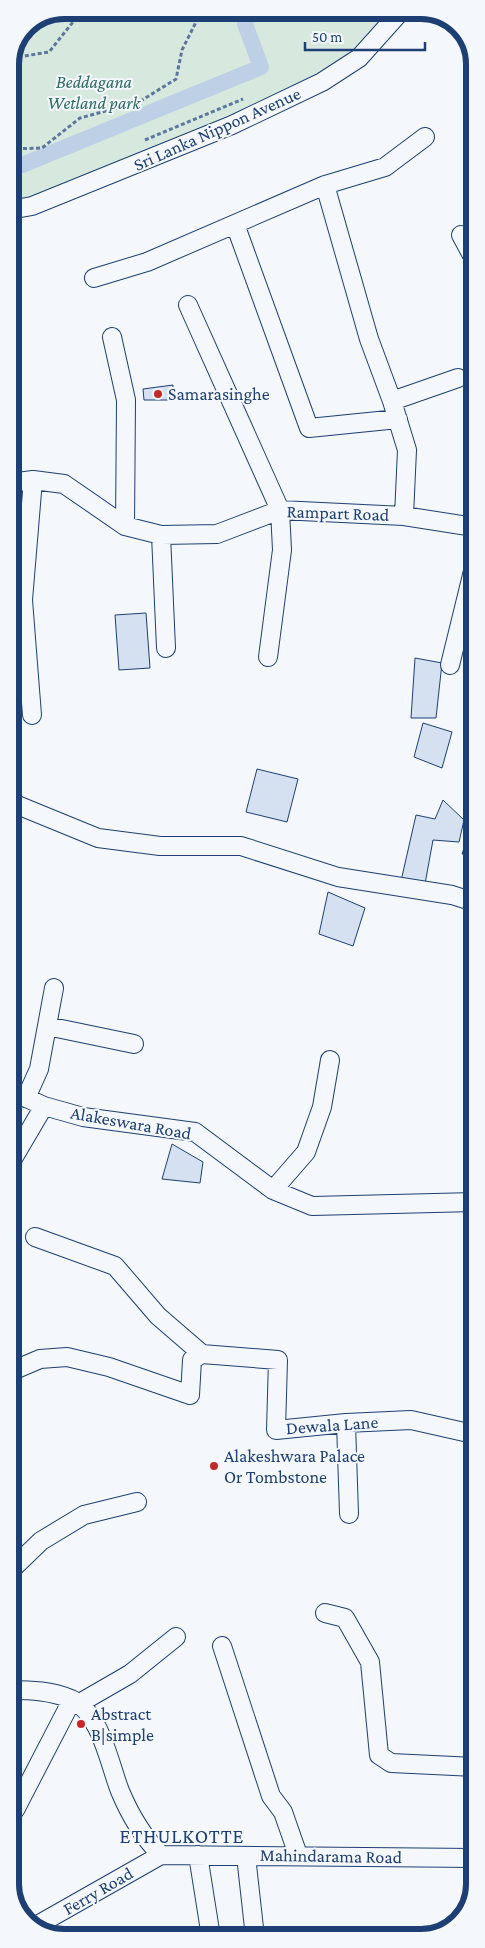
<svg xmlns="http://www.w3.org/2000/svg" width="485" height="1948" viewBox="0 0 485 1948" font-family="'Crimson Pro',serif">
	<rect width="100%" height="100%" fill="#f4f7fb"/>
	<path fill="#d7e8df" stroke="#687fa3" d="M64,10H402L322,82L10,210V63L26,25Z"/>
	<g fill="none" stroke-linecap="round" stroke-linejoin="round">
		<path stroke="#bed0e5" stroke-width="16" d="M22,165L261,67L245,24L248,10"/>
	</g>
	<path fill="#d5e0f0" stroke="#1d3f73" d="M173,385L172,400H144L143,389Z
		M146,613L150,668L119,670L115,615Z
		M415,658L442,663L436,718H411Z
		M423,723L452,732L442,768L414,757Z
		M257,769L298,779L287,822L246,812Z
		M443,800L464,820L459,842L433,840L425,884L401,881L416,815L435,819Z
		M470,830L474,831V855L462,854Z
		M10,881L21,884L10,902Z
		M328,892L365,908L353,946L319,934Z
		M11,1119L19,1122L11,1136Z
		M172,1144L203,1162L200,1183L162,1179Z"/>
	<g fill="none" stroke-linecap="round" stroke-linejoin="round">
		<defs>
			<path id="minor" d="M325,185L369,339L392,401L407,450L404,516
				M10,210L32,206L232,125L322,82L359,58L402,10
				M235,224L309,428L398,419
				M461,235L474,259
				M94,278L147,262L325,185L385,167L425,137
				M188,305L280,510L282,550L268,657
				M112,337L126,400L125,526
				M392,401L458,378
				M10,483L33,480L64,484L125,526L161,535L217,534L280,510L404,516L474,527
				M161,535L166,648
				M450,665L474,567
				M32,715L23,600L33,480
				M10,802L98,838L160,846H241L338,877L452,895L474,902
				M47,1026L134,1044
				M11,1091L44,1106L83,1117L195,1132L273,1190L312,1206L475,1202
				M26,1098L39,1069L54,988
				M11,1162L44,1106
				M273,1190L306,1152L322,1107L330,1060
				M35,1237L115,1266L158,1316L202,1354L278,1360L276,1430L346,1423L411,1420L473,1434
				M11,1369L19,1368L40,1359L67,1357L109,1367L190,1395L192,1360L202,1354
				M346,1423L349,1514
				M475,1431V1456
				M11,1570L41,1541L84,1515L137,1502
				M325,1613L345,1618L370,1662L379,1755L391,1763L475,1767
				M222,1646L271,1796L283,1812L298,1855
				M11,1690C32,1690 51,1691 71,1699C101,1713 109,1763 120,1791C130,1815 143,1837 161,1855L475,1858
				M78,1704L130,1674L176,1637
				M15,1810L72,1700
				M198,1855L211,1937
				M246,1856L255,1937
				M34,1927L161,1855"/>
		</defs>
		<use href="#minor" stroke="#1d3f73" stroke-width="20"/>
		<path stroke="#5e769c" stroke-width="3" stroke-dasharray="4 2.5" stroke-linecap="butt" d="M12,58L49,52L77,17L92,10
			M145,140L243,99
			M10,149L42,148L80,118L139,102L176,79L182,50L202,10"/>
		<use href="#minor" stroke="#f4f7fb" stroke-width="18"/>
	</g>
	<g fill="#c62828" stroke="#f4f7fb" stroke-width="2">
		<circle cx="158" cy="394" r="5"/>
		<circle cx="214" cy="1466" r="5"/>
		<circle cx="81" cy="1724" r="5"/>
	</g>
	<g text-anchor="middle" dominant-baseline="central" stroke-width="4" stroke-linejoin="round" paint-order="stroke">
		<g font-size="18" font-style="italic" fill="#2c6c60" stroke="#f4f7fb">
			<text x="94" y="82">Beddagana<tspan x="94" dy="21">Wetland park</tspan></text>
		</g>
		<g font-size="18" fill="#1d3f73" stroke="#f4f7fb">
			<text transform="translate(217 129) rotate(-24)">Sri Lanka Nippon Avenue</text>
			<text transform="translate(338 513) rotate(2)">Rampart Road</text>
			<text transform="translate(131 1123) rotate(10)">Alakeswara Road</text>
			<text transform="translate(332 1425) rotate(-4)">Dewala Lane</text>
			<text transform="translate(331 1856) rotate(1)">Mahindarama Road</text>
			<text transform="translate(98 1891) rotate(-30)">Ferry Road</text>
		</g>
		<g font-size="18" fill="#1d3f73" stroke="#f4f7fb" text-anchor="start">
			<text x="168" y="394">Samarasinghe</text>
			<text x="224" y="1456">Alakeshwara Palace<tspan x="224" dy="21">Or Tombstone</tspan></text>
			<text x="91" y="1714">Abstract<tspan x="91" dy="21">B|simple</tspan></text>
		</g>
		<g font-size="20" letter-spacing="1" fill="#1d3f73" stroke="#f4f7fb">
			<text x="182" y="1836">ETHULKOTTE</text>
		</g>
	</g>
	<path d="M0 0H485V1948H0ZM64 19H421A45 45 0 0 1 466 64V1884A45 45 0 0 1 421 1929H64A45 45 0 0 1 19 1884V64A45 45 0 0 1 64 19Z" fill="#f4f7fb" fill-rule="evenodd"/>
	<path fill="none" stroke="#1d3f73" stroke-width="6" d="M64 19H421A45 45 0 0 1 466 64V1884A45 45 0 0 1 421 1929H64A45 45 0 0 1 19 1884V64A45 45 0 0 1 64 19Z"/>
	<path d="M305 42v8h120v-8" fill="none" stroke="#1d3f73" stroke-width="2.5"/>
	<text x="312" y="42" font-size="15" fill="#1d3f73" stroke="#f4f7fb" stroke-width="4" paint-order="stroke">50 m</text>
</svg>
